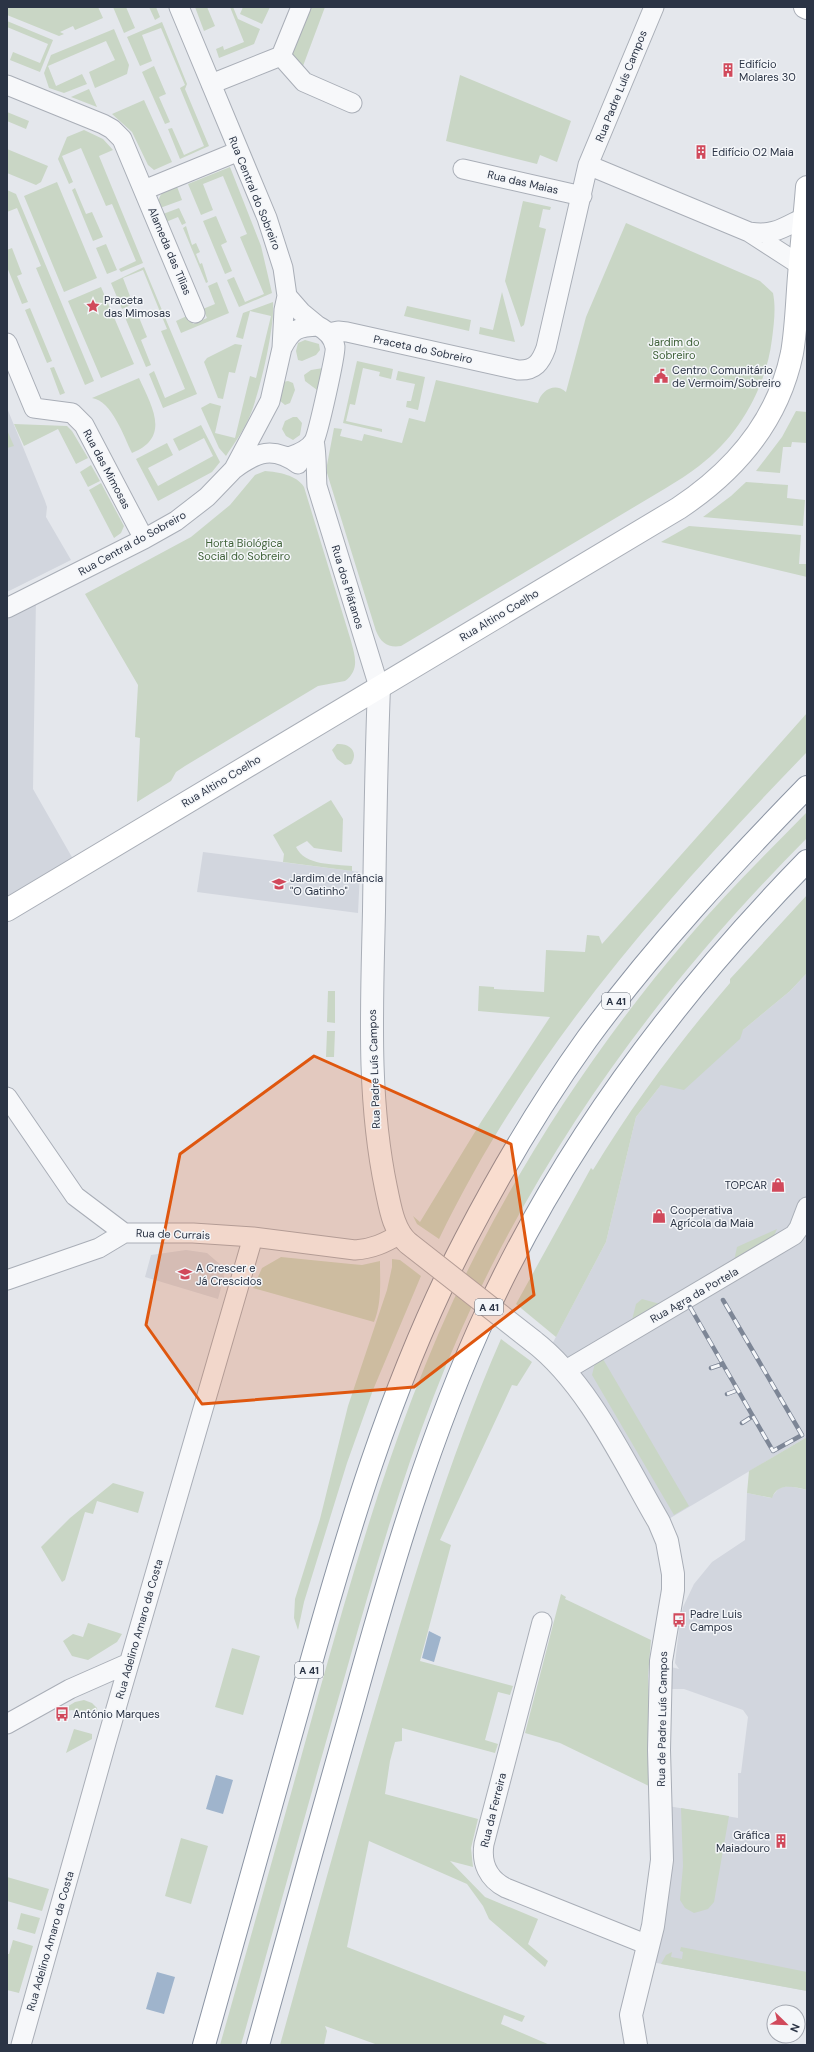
<svg xmlns="http://www.w3.org/2000/svg" width="814" height="2052" viewBox="0 0 814 2052" font-family="'DM Sans',sans-serif">
	<rect width="100%" height="100%" fill="#e4e7ec"/>
	<path fill="#d2d6de" d="M7,408L45,501L47,507L46,517L71,560L7,592Z
		M36,597L33,789L77,866L7,907V610Z
		M203,852L360,872L358,913L197,892Z
		M807,973V1226L805,1232L807,1236V1437L662,1523L549,1350L606,1242L636,1117L661,1085L743,1030L790,991Z
		M186,1250L207,1253L222,1266L224,1277L218,1299L145,1277L151,1255Z
		M789,1486L807,1490V1991L646,1961L668,1806L738,1818V1773H741L748,1717L743,1710L684,1689H662L663,1665L679,1669L675,1663L680,1621L683,1607L694,1584L712,1562L745,1540L747,1493L771,1498L779,1488Z"/>
	<path fill="#c9d6c5" d="M7,7H98L103,18L75,30L73,26L60,32L64,34L59,36L7,15Z
		M113,7H126L135,28L124,33Z
		M149,7H156L160,17L155,20Z
		M195,7H207L215,26L204,31Z
		M230,7H233L238,19L260,29L254,44L219,58L216,49L223,46L224,50L244,42Z
		M243,7H270L262,24L240,14Z
		M310,7H325L303,66L294,58L291,53Z
		M7,21L53,40L40,72L10,60L13,52L40,63L48,44L7,27Z
		M162,22L187,84L185,89L209,146L180,159L168,129L172,128L184,155L204,146L180,88L185,85L161,28L142,35L152,61L140,66L127,37Z
		M114,29L129,65L127,74L95,88L89,72L115,60L106,41L48,66L56,86L82,74L87,84L64,93L49,88L44,73L51,55Z
		M154,66L166,94L159,97L170,122L165,124L142,72Z
		M460,75L571,121L557,162L540,155L537,164L446,141Z
		M89,89L97,107L71,97Z
		M144,100L172,162L154,170L148,165L132,132L112,114Z
		M7,112L29,121L26,129L7,121Z
		M84,130L103,139L113,150L99,156L143,263L121,272L119,269L136,261L112,204L106,206L81,148L62,156L73,182L69,184L58,159L67,137Z
		M7,149L48,166L41,182L36,185L7,173Z
		M230,167L261,246L272,293L239,307L227,280L234,277L245,302L264,294L240,237L247,234L223,176L203,184L213,210L201,215L188,184Z
		M57,182L97,278L64,292L24,196Z
		M176,184L182,200L160,208C155,194 166,190 176,184Z
		M75,188L86,214L92,212L103,237L93,241L72,190Z
		M7,190L16,194L94,381L85,385L36,268L41,266L17,208L7,212Z
		M523,201L551,207L550,210L543,209L539,227L546,229L524,325L521,327L505,281Z
		M179,208L186,223L182,225L178,217L166,222L163,214Z
		M216,216L227,242L221,245L232,271L225,274L203,221Z
		M626,223L760,281L773,293C776,308 774,323 772,339C766,388 739,436 699,466C689,474 677,481 666,488L401,646C388,648 381,643 376,631L327,473V465L334,428L342,429L340,436L362,441L364,434L402,443L409,418L425,422L436,380L538,403C541,390 555,382 566,392L586,317Z
		M186,226L192,245L196,243L200,252L196,254L200,264L202,263L208,282L206,283L183,228Z
		M106,244L117,270L107,274L96,248Z
		M12,248L22,274L17,276L28,302L22,304L7,267V250Z
		M144,267L197,394L163,408L149,374L154,371L165,398L185,389L161,331L167,329L143,270L123,278L133,304L122,309L111,283Z
		M217,282L229,313L181,333L176,321L189,315L193,324L207,318L203,309L215,304L208,286Z
		M101,287L134,364L101,378L68,301Z
		M502,292L515,342L479,334L480,327L493,330Z
		M273,302C275,327 260,390 251,413C245,429 235,442 226,456L219,448L201,408L210,403L221,406L215,433L235,438L250,376L256,378L271,316L250,311L243,339L236,337L243,313Z
		M407,306L471,320L469,331L404,316Z
		M30,308L52,361L47,363L25,310Z
		M136,310L147,337L141,340L151,365L146,367L124,315Z
		M305,340L319,344L320,350L316,355L302,361L298,360L296,351L298,343Z
		M235,344L242,345L235,373L229,372L223,399L218,398L204,362L207,358Z
		M357,361L393,369L391,379L379,376L380,372L363,368L355,405L350,404L346,421L382,429V432L343,423Z
		M54,367L65,393L60,395L50,368Z
		M323,368L317,390L305,381L304,375L311,370Z
		M398,371L425,377L418,410L406,407L407,401H411L415,384L396,380Z
		M139,378C151,405 172,437 132,453C124,437 112,401 92,398Z
		M288,381L293,383L295,390L290,403L285,405L279,400L283,382Z
		M796,411L807,412V443L792,442L791,447H783L780,473L756,471L782,437Z
		M293,417H297L302,423L300,435L293,440L286,436L282,429L285,421Z
		M14,424L67,426L72,431L88,458L76,464L58,429L24,446Z
		M201,425L220,462L212,472L158,501L136,459L167,443L173,455L148,468L158,486L213,456L204,438L179,451L173,439Z
		M7,430L14,446L7,448Z
		M91,465L100,481L88,487L80,472Z
		M265,471C278,472 297,475 304,487L351,641C355,656 360,670 345,681L318,686L185,766L176,772L171,781L137,802L140,738L135,737L138,685L85,594L191,537L230,505L255,475Z
		M746,482L788,485L787,498L805,500L803,526L703,517L731,496Z
		M101,483L124,526L121,533L114,538L89,490Z
		M689,526L801,535L799,564H807V577L661,542Z
		M807,713V752C662,902 531,1049 439,1239L417,1224L413,1216L420,1222L481,1122L550,1017L478,1011L479,986L494,987V989L544,992L546,950L585,952L587,935L599,936L602,944Z
		M337,744C350,743 359,752 351,764L345,765L337,759L332,750Z
		M331,800L343,819L342,852L314,848L307,841L296,847C305,866 334,864 352,866V871L283,862L284,854L273,835Z
		M807,812V838C678,968 573,1105 490,1269C425,1397 385,1534 346,1672C310,1796 276,1921 241,2045H220C253,1929 286,1812 318,1696C361,1544 405,1391 478,1250C536,1138 605,1035 687,939C725,894 766,854 807,812Z
		M807,895V973L790,991L743,1030L740,1039L684,1090L661,1085L636,1117L606,1242L556,1337L516,1304L591,1168L593,1170C633,1104 679,1042 730,983V979Z
		M328,991H335V1023L327,1022Z
		M327,1031H335L334,1057H326Z
		M777,1229L773,1238L734,1261L737,1247Z
		M281,1257L351,1264L362,1265L380,1261C380,1281 382,1303 374,1322L253,1288L262,1268Z
		M392,1259L400,1260L421,1276L373,1390L347,1463L304,1602L298,1630L294,1618L295,1599L320,1519L348,1406L387,1290L392,1267Z
		M642,1299L660,1304L632,1320L636,1304Z
		M501,1339L532,1362L517,1386L512,1385L440,1540L451,1545L420,1661L513,1686L510,1695L498,1692L485,1740L498,1744L495,1753L402,1728V1741L395,1742L390,1761L385,1794L478,1819L471,1848L473,1867L450,1861L485,1897L538,1919L528,1944L548,1961L545,1967L489,1919L483,1906L467,1884L369,1841L347,1947L525,2016L522,2022L504,2015L501,2024L550,2045H378L325,2026L327,2031L324,2045H280C316,1915 352,1784 391,1655C423,1547 456,1442 501,1339Z
		M603,1359L689,1506L674,1515L592,1375L595,1363Z
		M807,1437V1490C794,1487 778,1482 772,1498L747,1493L749,1471Z
		M113,1483L144,1492L138,1513L97,1501L93,1514L85,1512L65,1580L62,1582L41,1547L70,1518Z
		M561,1594L566,1597L565,1599L651,1640L648,1676L651,1787L560,1743L525,1733Z
		M88,1623L122,1634L117,1642L88,1660L72,1656L63,1641L73,1634L83,1637Z
		M232,1648L260,1656L243,1715L215,1707Z
		M84,1700L92,1703L97,1708L98,1717L72,1710L57,1713L75,1702Z
		M74,1729L92,1734V1739L66,1753Z
		M681,1808L729,1816L714,1902L708,1909L694,1913L685,1908L680,1900L683,1866Z
		M181,1838L208,1846L191,1904L165,1896Z
		M7,1877L49,1889L42,1911L7,1901Z
		M21,1913L40,1918L35,1934L17,1929Z
		M13,1940L33,1946L19,1993L7,1990V1954H9Z
		M681,1947L807,1972V1991L661,1964L666,1955L672,1952L671,1957L682,1959L683,1952L680,1951Z"/>
	<path fill="#9fb4cc" d="M429,1631L441,1637L434,1662L422,1658Z
		M216,1775L233,1780L223,1814L206,1809Z
		M157,1972L175,1977L164,2014L146,2009Z"/>
	<g fill="none" stroke-linecap="round" stroke-linejoin="round">
		<defs>
			<path id="minor" d="M281,56L301,7
				M211,84L281,56L304,82L352,103
				M7,85L103,124L112,129L122,139L195,313
				M588,165L749,232L800,265
				M463,169L582,196
				M144,190L239,151
				M750,232C774,236 784,227 805,217
				M287,296L301,312L318,326
				M328,333L338,331L347,332L518,370C535,371 541,362 546,348L588,165L654,7
				M7,343L34,408L72,413L84,425L144,539
				M282,348C292,329 297,327 318,326C326,330 333,336 335,347C336,353 318,434 314,441C309,450 298,454 289,457
				M314,441C317,453 316,472 317,486L379,687
				M234,469C257,452 273,446 298,464
				M7,608L144,539L176,521L207,497L234,469L270,401L282,348L284,310L287,296L283,268L267,218L179,7
				M7,1097L75,1196L124,1233H193L253,1237L355,1250C372,1249 385,1243 400,1234
				M7,1280L99,1248L124,1233
				M566,1370L794,1235L799,1228L807,1207
				M542,1622L484,1844C481,1863 488,1879 506,1888L648,1945
				M7,1724L70,1689L129,1663
				M21,2045L106,1743L253,1237"/>
			<path id="tertiary" d="M379,687C376,762 375,836 374,911C372,1004 367,1096 386,1188C390,1206 393,1230 408,1243
				M533,1341C588,1383 624,1462 659,1522L667,1541L673,1574V1590L661,1661L659,1750L662,1860L653,1926L631,2015L636,2045"/>
			<path id="secondary" d="M805,7L807,8
				M7,910L679,508C736,470 778,421 792,353C797,324 797,294 800,265C802,239 805,213 807,187"/>
			<path id="motorway" d="M204,2045C237,1928 269,1812 302,1695C345,1540 390,1384 465,1240C501,1171 541,1103 587,1039C653,949 729,867 807,787
				M258,2045C289,1932 321,1818 353,1705C390,1571 429,1436 488,1309C566,1141 678,993 807,861"/>
		</defs>
		<use href="#minor" stroke="#a9aeb7" stroke-width="21"/>
		<use href="#tertiary" stroke="#a9aeb7" stroke-width="24"/>
		<use href="#secondary" stroke="#a9aeb7" stroke-width="24"/>
		<use href="#motorway" stroke="#8b94a3" stroke-width="24"/>
		<use href="#minor" stroke="#f7f8fa" stroke-width="19"/>
		<use href="#tertiary" stroke="#f7f8fa" stroke-width="22"/>
		<use href="#secondary" stroke="#fff" stroke-width="22"/>
		<use href="#motorway" stroke="#fff" stroke-width="22"/>
		<defs>
			<path id="rail" d="M690,1307L773,1451L802,1435L723,1300
				M711,1368L723,1364
				M727,1394L738,1390
				M742,1423L753,1416"/>
		</defs>
		<use href="#rail" stroke="#7d8696" stroke-width="4.5"/>
		<use href="#rail" stroke="#f4f6f9" stroke-width="3" stroke-dasharray="9" stroke-linecap="butt"/>
		<defs>
			<path id="tertiary-bridge" d="M408,1243L533,1341"/>
		</defs>
		<use href="#tertiary-bridge" stroke="#a9aeb7" stroke-width="24" stroke-linecap="butt"/>
		<use href="#tertiary-bridge" stroke="#f7f8fa" stroke-width="22"/>
	</g>
	<path fill="#df570f" fill-opacity="0.2" stroke="#df570f" stroke-width="3" stroke-linejoin="round" d="M314,1056L511,1144L534,1295L414,1387L202,1404L146,1325L180,1154Z"/>
	<defs>
		<symbol id="building-bare" viewBox="-9 -9 18 18"><path d="M-4-6H4V6H1V3H-1V6H-4ZM-2.5-4.3h1.7v1.8h-1.7ZM.8-4.3h1.7v1.8H.8ZM-2.5-1h1.7V.8h-1.7ZM.8-1h1.7V.8H.8Z" fill="#d1495b" stroke="#f4f6f9" stroke-width="2.5" paint-order="stroke"/></symbol>
		<symbol id="sight-bare" viewBox="-9 -9 18 18"><path d="M0-6L1.8-2.2L6-1.7L2.9 1.2L3.7 5.4L0 3.3L-3.7 5.4L-2.9 1.2L-6-1.7L-1.8-2.2Z" fill="#d1495b" stroke="#f4f6f9" stroke-width="2.5" paint-order="stroke"/></symbol>
		<symbol id="civic-bare" viewBox="-9 -9 18 18"><path d="M-.6-6.5H3V-4.5H.6V-3L4-1V1h2V6H-6V1h2V-1L-.6-3ZM-1.2 2.5V6h2.4V2.5Z" fill="#d1495b" stroke="#f4f6f9" stroke-width="2.5" paint-order="stroke"/></symbol>
		<symbol id="school-bare" viewBox="-9 -9 18 18"><path d="M0-5L7-2L0 1L-7-2ZM-4 1L0 2.5L4 1V4Q0 6-4 4Z" fill="#d1495b" stroke="#f4f6f9" stroke-width="2.5" paint-order="stroke"/></symbol>
		<symbol id="shop-bare" viewBox="-9 -9 18 18"><path d="M-5-2.5h2.3a2.7 3.5 0 0 1 5.4 0H5L5.5 6h-11ZM-1.5-2.5h3a1.5 2.3 0 0 0-3 0Z" fill="#d1495b" stroke="#f4f6f9" stroke-width="2.5" paint-order="stroke"/></symbol>
		<symbol id="bus-bare" viewBox="-9 -9 18 18"><path d="M-5-6H5V4H4V6H2V4H-2V6H-4V4H-5ZM-3.5-4V0h7V-4ZM-3.5 1.2v1.5H-2V1.2ZM2 1.2v1.5H3.5V1.2Z" fill="#d1495b" stroke="#f4f6f9" stroke-width="2.5" paint-order="stroke"/></symbol>
	</defs>
	<g fill-rule="evenodd">
		<use href="#building-bare" x="718" y="60" width="20" height="20"/>
		<use href="#building-bare" x="691" y="142" width="20" height="20"/>
		<use href="#sight-bare" x="83" y="296" width="20" height="20"/>
		<use href="#civic-bare" x="651" y="366" width="20" height="20"/>
		<use href="#school-bare" x="269" y="874" width="20" height="20"/>
		<use href="#shop-bare" x="768" y="1175" width="20" height="20"/>
		<use href="#shop-bare" x="649" y="1206" width="20" height="20"/>
		<use href="#school-bare" x="175" y="1264" width="20" height="20"/>
		<use href="#bus-bare" x="669" y="1610" width="20" height="20"/>
		<use href="#bus-bare" x="52" y="1704" width="20" height="20"/>
		<use href="#building-bare" x="771" y="1831" width="20" height="20"/>
	</g>
	<g text-anchor="middle" dominant-baseline="central" stroke-width="3" stroke-linejoin="round" paint-order="stroke">
		<g fill="#f4f6f9" stroke="#676e7b" stroke-width="1">
			<rect x="602" y="993" width="28" height="16" rx="3"/>
			<rect x="475" y="1299" width="28" height="16" rx="3"/>
			<rect x="295" y="1662" width="28" height="16" rx="3"/>
		</g>
		<g font-size="10" font-weight="bold" fill="#2b3445">
			<text x="616" y="1001">A 41</text>
			<text x="489" y="1307">A 41</text>
			<text x="309" y="1670">A 41</text>
		</g>
		<g font-size="11" fill="#2b3445" stroke="#f4f6f9" text-anchor="start">
			<text x="739" y="64">Edifício<tspan x="739" dy="13">Molares 30</tspan></text>
			<text x="712" y="152">Edifício O2 Maia</text>
			<text x="104" y="300">Praceta<tspan x="104" dy="13">das Mimosas</tspan></text>
			<text x="672" y="370">Centro Comunitário<tspan x="672" dy="13">de Vermoim/Sobreiro</tspan></text>
			<text x="290" y="878">Jardim de Infância<tspan x="290" dy="13">"O Gatinho"</tspan></text>
			<text x="767" y="1185" text-anchor="end">TOPCAR</text>
			<text x="670" y="1210">Cooperativa<tspan x="670" dy="13">Agrícola da Maia</tspan></text>
			<text x="196" y="1268">A Crescer e<tspan x="196" dy="13">Já Crescidos</tspan></text>
			<text x="690" y="1614">Padre Luis<tspan x="690" dy="13">Campos</tspan></text>
			<text x="73" y="1714">António Marques</text>
			<text x="770" y="1835" text-anchor="end">Gráfica<tspan x="770" dy="13">Maiadouro</tspan></text>
		</g>
		<g font-size="11" fill="#2b3445" stroke="#f4f6f9">
			<text transform="translate(621 86) rotate(-68)">Rua Padre Luís Campos</text>
			<text transform="translate(523 182) rotate(13)">Rua das Maias</text>
			<text transform="translate(255 193) rotate(68)">Rua Central do Sobreiro</text>
			<text transform="translate(170 251) rotate(67)">Alameda das Tílias</text>
			<text transform="translate(423 349) rotate(12)">Praceta do Sobreiro</text>
			<text transform="translate(107 469) rotate(62)">Rua das Mimosas</text>
			<text transform="translate(132 543) rotate(-29)">Rua Central do Sobreiro</text>
			<text transform="translate(348 587) rotate(73)">Rua dos Plátanos</text>
			<text transform="translate(499 615) rotate(-31)">Rua Altino Coelho</text>
			<text transform="translate(221 781) rotate(-31)">Rua Altino Coelho</text>
			<text transform="translate(374 1069) rotate(-92)">Rua Padre Luís Campos</text>
			<text transform="translate(173 1234) rotate(2)">Rua de Currais</text>
			<text transform="translate(694 1295) rotate(-30)">Rua Agra da Portela</text>
			<text transform="translate(139 1629) rotate(-74)">Rua Adelino Amaro da Costa</text>
			<text transform="translate(662 1719) rotate(-89)">Rua de Padre Luís Campos</text>
			<text transform="translate(493 1810) rotate(-76)">Rua da Ferreira</text>
			<text transform="translate(50 1941) rotate(-74)">Rua Adelino Amaro da Costa</text>
		</g>
		<g font-size="11" fill="#3f6138" stroke="#f4f6f9">
			<text x="674" y="342">Jardim do<tspan x="674" dy="13">Sobreiro</tspan></text>
			<text x="244" y="543">Horta Biológica<tspan x="244" dy="13">Social do Sobreiro</tspan></text>
		</g>
	</g>
	<rect width="814" height="2052" fill="none" stroke="#2b3445" stroke-width="16"/>
	<g transform="translate(786 2024) rotate(113)"><circle r="19" fill="#f4f6f9" stroke="#a4a8b1"/>
	<path d="M0-3L7 15L0 10L-7 15Z" fill="#d1495b"/>
	<text y="-6" font-size="11" font-weight="bold" text-anchor="middle" fill="#2b3445">N</text>
	</g>
</svg>
